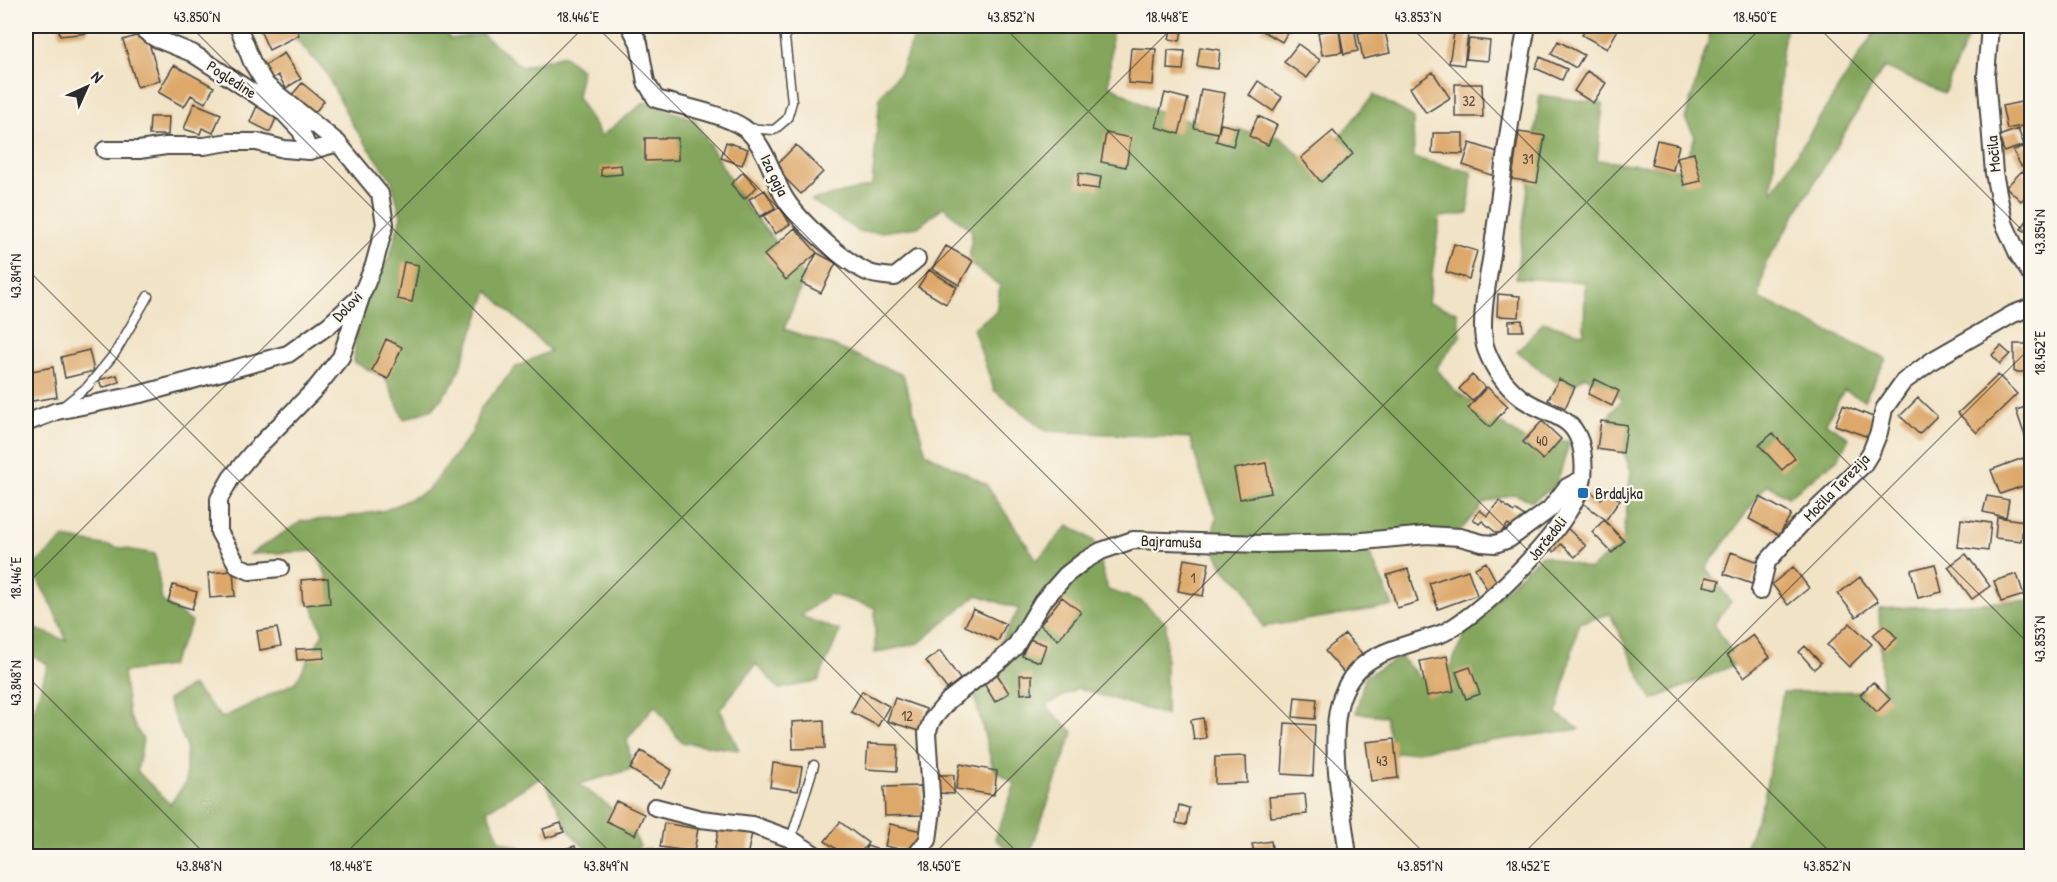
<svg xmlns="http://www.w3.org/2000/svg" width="2057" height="882" viewBox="0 0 2057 882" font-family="'Patrick Hand',sans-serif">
	<rect width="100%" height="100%" fill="#fbf7ec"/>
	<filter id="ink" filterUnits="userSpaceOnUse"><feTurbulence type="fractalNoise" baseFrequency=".0167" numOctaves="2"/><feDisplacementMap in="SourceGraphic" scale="12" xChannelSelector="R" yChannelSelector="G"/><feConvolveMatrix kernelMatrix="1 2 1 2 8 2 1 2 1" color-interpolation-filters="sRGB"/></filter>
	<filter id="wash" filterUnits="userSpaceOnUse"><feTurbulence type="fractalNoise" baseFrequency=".008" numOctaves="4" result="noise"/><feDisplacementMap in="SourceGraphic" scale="24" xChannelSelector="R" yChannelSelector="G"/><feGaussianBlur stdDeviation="1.35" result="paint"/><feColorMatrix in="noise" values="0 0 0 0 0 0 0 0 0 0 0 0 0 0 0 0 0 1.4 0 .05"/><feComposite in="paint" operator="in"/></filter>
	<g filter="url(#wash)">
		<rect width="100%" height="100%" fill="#f1e3c6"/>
		<path fill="#83a65b" stroke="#576843" stroke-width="1.5" d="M288,26H442L450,39L482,34L522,67L563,55L582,70L577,97L601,136L645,102L694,119L746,206L805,277L784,329L831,345L903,375L926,453L986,484L1037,560L1069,525L1094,541L1108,590L1141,601L1166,623V715L1077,688L1046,706L1073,732L1029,856H1017L995,839L1015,784L993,768L971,683L994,653L1019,609L977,595L919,643L875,653V608L829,594L801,616L840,631L818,681L779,689L756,664L720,709L739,750L681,742L655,705L627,739L632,769L579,784L626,819L640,846L627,856H592L571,833L542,777L487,810L500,841L522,848L523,856H26V723H30L48,664L26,653V625L67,641L51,604L31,568L64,538L155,554L162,601L192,622L170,666L123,672L129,716L143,740L137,771L170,804L186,782V745L167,700L192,685L222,718L296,682L323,633L310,601L330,584L316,551L250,554L302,521L340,518L386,510L427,491L472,433L480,409L516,367L550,351L488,291L455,381L433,409L404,419L385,378L354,362L357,311L390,256L401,216L391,179L352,124L325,71L289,32Z
			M926,26H1109L1112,32L1109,85L1149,108L1183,119L1282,138L1313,168L1374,95L1413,117L1414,158L1472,172L1468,214L1440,217L1428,303L1457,312L1461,335L1436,368L1453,389L1525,440L1570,441L1556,486L1532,501L1514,494L1484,503L1450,543L1363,538L1393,606L1263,627L1244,586L1225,570L1210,541L1217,517L1202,478L1190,438L1046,431L994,390L973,328L996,312L1000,286L969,263L972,231L943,207L918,227L881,232H859L811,200L872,186L880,96L900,72L916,30Z
			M1702,26H1786L1781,59L1772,193L1878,26H1961L1971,30L1944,93L1884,67L1766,263L1759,298L1886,359L1864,400L1844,390L1826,423L1849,438L1838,459L1788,497L1767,484L1706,568L1731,602L1714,624L1739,663L1652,700L1610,614L1579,623L1557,714L1580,729L1394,754L1385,716L1356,713L1365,676L1401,657L1420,678L1449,669L1470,623L1541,555L1590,569L1623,542L1631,471L1609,416L1622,399L1585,376L1567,390L1517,352L1543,322L1584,334L1585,282L1516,278L1540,95L1603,104L1597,160L1684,170L1695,136L1685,119L1710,35Z
			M2031,600V856H1742L1764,799L1783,692L1882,691L1879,609Z"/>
		<g id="blocks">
			<path fill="#dda86b" d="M58,26H87L88,33L60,36Z
				M258,26H295L299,35L269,50Z
				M1172,26H1183L1180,41L1169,39Z
				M1264,26H1291L1282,42L1261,30Z
				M1354,26L1358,51L1344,54L1339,29Z
				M1588,26H1620L1607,49L1582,35Z
				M1384,27L1390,53L1363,59L1358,33Z
				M1339,29L1342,52L1322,55L1318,32Z
				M146,33L160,80L137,87L123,40Z
				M1454,33L1468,34L1464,65L1449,63Z
				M1469,39L1490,41L1488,61L1466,59Z
				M1558,41L1584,55L1576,68L1551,54Z
				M1298,44L1320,60L1307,78L1284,62Z
				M1200,47L1220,50L1218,69L1197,66Z
				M1131,48L1156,49L1153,85L1128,83Z
				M1168,50L1185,51L1183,70L1167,69Z
				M284,53L301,79L286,88L278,75L272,79L264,66Z
				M1540,57L1567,69L1562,80L1535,68Z
				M174,65L214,87L205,103L191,95L184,107L158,92Z
				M1587,71L1606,83L1593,103L1574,91Z
				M1433,72L1450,98L1426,113L1410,88Z
				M1258,81L1282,97L1273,111L1249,95Z
				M302,83L324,101L313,115L291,96Z
				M1455,84H1482L1483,117H1455Z
				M1201,89L1225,93L1218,133L1194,128Z
				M1165,93L1188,99L1179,134L1156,127Z
				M2026,101L2031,124L2007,129L2002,106Z
				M194,103L221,114L213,133L202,128L200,134L184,129Z
				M257,106L277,116L270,132L250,122Z
				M1258,116L1277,125L1268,145L1249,136Z
				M150,117H169L168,135H149Z
				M1221,124L1238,128L1233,146L1216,141Z
				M2018,129L2024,145L2004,152L1999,136Z
				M1333,131L1353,154L1321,182L1301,158Z
				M1519,132L1545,136L1537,183L1512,179Z
				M1106,133L1131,138L1126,167L1101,162Z
				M1433,133H1463V154L1432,153Z
				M645,138H678V160L645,161Z
				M1657,140L1679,145L1673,170L1651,165Z
				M726,142L748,149L742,165L721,158Z
				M1470,143L1501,153L1494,176L1463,165Z
				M2032,143V162L2021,166L2013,151Z
				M796,145L823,172L801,194L774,167Z
				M1694,153L1701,181L1684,185L1677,157Z
				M621,165L622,174L601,176V167Z
				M2022,171L2032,181V190L2021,201L2006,187Z
				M743,172L757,187L744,199L731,184Z
				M1079,173L1101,177L1099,189L1077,186Z
				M765,190L775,208L760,217L749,199Z
				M780,207L790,224L775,234L764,216Z
				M2032,213V235L2021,229Z
				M795,228L817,253L836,263L821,293L801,283L817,253L786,280L764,255Z
				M1454,244L1477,251L1469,279L1446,272Z
				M946,246L973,261L959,285L932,269Z
				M404,262L419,265L412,302L397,299Z
				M929,270L957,287L946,304L918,287Z
				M1498,294L1520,296L1519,317L1497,316Z
				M1522,320L1523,331H1509V321Z
				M386,339L402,347L388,379L372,371Z
				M2014,344H2032V372H2014Z
				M2001,346L2010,354L2000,364L1992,355Z
				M89,350L94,371L65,378L61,357Z
				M53,367L57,397L26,402V372Z
				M117,375L119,382L102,388L99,380Z
				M1472,375L1485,387L1472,401L1459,389Z
				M1998,375L2017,394L1977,433L1958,413Z
				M1559,379L1575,387L1565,408L1548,400Z
				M1595,379L1619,391L1612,406L1588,394Z
				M1487,387L1508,406L1490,427L1468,408Z
				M1918,398L1937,416L1919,434L1900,416Z
				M1843,405L1878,419L1871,438L1835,425Z
				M2032,405V440L2027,442L2016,410Z
				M1542,421L1561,439L1543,460L1523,442Z
				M1601,421L1627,425L1623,453L1597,449Z
				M1773,433L1795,458L1782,470L1759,445Z
				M2023,458L2032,483L2000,494L1991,470Z
				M1266,463L1271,493L1240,499L1234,469Z
				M1608,491L1620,500L1606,520L1583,503L1591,492L1601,499Z
				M1987,496L2009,500L2006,517L1983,512Z
				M1760,497L1791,514L1779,535L1749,519Z
				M1499,501L1514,512L1516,510L1524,516L1514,528L1508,524L1499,535L1482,521L1479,524L1473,519L1480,510L1487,516Z
				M1997,517L2024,521L2021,541L1995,538Z
				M1961,519L1991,523L1988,551L1958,547Z
				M1604,520L1624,541L1612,553L1592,532Z
				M1565,526L1586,546L1575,557L1561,544L1554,552L1547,545Z
				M1731,552L1759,562L1752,584L1724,574Z
				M1966,554L1990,586L1972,599L1948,567Z
				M1184,559L1209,563L1203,596L1178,591Z
				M1486,562L1497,583L1487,589L1475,568Z
				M1935,564L1942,592L1918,598L1911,570Z
				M1793,567L1809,588L1788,605L1772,584Z
				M1408,569L1418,602L1397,608L1387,575Z
				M1468,570L1477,595L1438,609L1429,583Z
				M233,571L235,596L210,598L208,573Z
				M2017,574L2024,595L2001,602L1994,581Z
				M1706,577L1720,580L1718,589L1704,586Z
				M1860,577L1878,601L1856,617L1838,594Z
				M328,578L330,603L303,605L301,580Z
				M173,585L197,592L192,609L168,602Z
				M1062,597L1081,612L1058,640L1040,625Z
				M973,609L1006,624L998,641L965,626Z
				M1850,623L1872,644L1849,667L1827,645Z
				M1885,625L1897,638L1885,649L1873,635Z
				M277,628L281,646L260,650L257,631Z
				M1345,634L1364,656L1345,674L1325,651Z
				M1753,635L1770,657L1744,677L1727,655Z
				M1029,639L1046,645L1040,662L1022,656Z
				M1805,646L1821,663L1814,669L1799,652Z
				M324,648V658L297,660L296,649Z
				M940,651L960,679L947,689L926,661Z
				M1447,656L1454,691L1427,696L1420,661Z
				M1470,667L1480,694L1466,699L1456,672Z
				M997,674L1009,693L995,702L983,682Z
				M1020,675H1032V693L1021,694Z
				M1873,682L1890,699L1877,712L1860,695Z
				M862,691L889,706L878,726L851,712Z
				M1295,697L1317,699L1315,719L1293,717Z
				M895,698L926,709L919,731L887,721Z
				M1203,718L1206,738L1194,740L1191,720Z
				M824,720L825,748L793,749L792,722Z
				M1285,723L1315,725L1313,776L1282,774Z
				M1394,739L1398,778L1371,781L1366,742Z
				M868,744L898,745L897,771L866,769Z
				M641,751L672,770L661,788L630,769Z
				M1246,756L1247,783L1215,784V757Z
				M773,763L802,767L798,791L770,787Z
				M960,764L997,771L994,795L956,789Z
				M939,775H954V794L939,793Z
				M921,786L923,815L885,816L884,787Z
				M1305,794L1307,814L1271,817L1269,797Z
				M616,801L644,814L635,835L606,821Z
				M1179,805L1189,808L1186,825L1176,823Z
				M840,822L868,843L858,856H846L825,841Z
				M561,823L564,832L546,838L543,829Z
				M664,823L698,829L694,852L660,847Z
				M890,824L922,831L917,853L885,846Z
				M719,826L752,833L747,856L714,854Z
				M1271,841L1273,856H1255L1252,844Z
				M575,846L578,856H540Z
				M867,846L896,856H863Z
				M644,847L667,852L666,856H642Z"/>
		</g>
	</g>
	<g filter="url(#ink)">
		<use href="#blocks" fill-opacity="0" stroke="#494742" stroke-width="1.5"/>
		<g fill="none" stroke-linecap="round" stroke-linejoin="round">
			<defs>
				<path id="lane" d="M746,128L774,130L787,119L792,102L784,29L786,26
					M62,407L88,386L115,353L148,296
					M791,839L814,765"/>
				<path id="street" d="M138,26L155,38L192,53L284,113L301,131L309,151
					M630,26L639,43L646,82L656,99C681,106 724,114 744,128C765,144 771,172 783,195C796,219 842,260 867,272C875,276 886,276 895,277L917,259
					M1990,26L1986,76L1994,173L2004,223L2018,254L2032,276
					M105,150H139L166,146H204L229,142H257L284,149L309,151L338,143
					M26,423L57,411L141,394L288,354L329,325L361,296L374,265L385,224L380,194L338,143L266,85L252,62L238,26
					M280,568L250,571L238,566L219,532V499L231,478L252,453L316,388L341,357L361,297
					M1760,591L1767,562L1800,525L1863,465L1871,452L1879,432L1884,409L1903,382L1933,360L2013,314L2032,307
					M655,807L701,819L752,825L791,839L817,856
					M915,856L928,840L932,810L927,733L932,720L949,700L1003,658L1015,647L1042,602L1066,575L1084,561L1101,551L1133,540L1262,544L1352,542L1427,535L1460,537L1482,543L1495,544L1509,539L1523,529L1550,509L1567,487L1582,479
					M1348,856C1343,813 1328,743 1340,702C1353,658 1385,652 1424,639C1431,637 1440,635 1447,631C1488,607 1563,533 1580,489C1585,476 1584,462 1582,450C1575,412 1546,417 1520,397C1504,384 1493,368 1486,349C1478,326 1488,279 1492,254C1502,178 1512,101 1527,26"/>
			</defs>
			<use href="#lane" stroke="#494742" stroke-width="11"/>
			<use href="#street" stroke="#494742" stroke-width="20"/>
			<use href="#lane" stroke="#fff" stroke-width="8"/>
			<use href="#street" stroke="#fff" stroke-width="16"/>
		</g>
	</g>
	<path fill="none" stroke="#2b2b2b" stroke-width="1.5" stroke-opacity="0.45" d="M190,26L1021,856M596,26L1427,856M1003,26L1834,856M1410,26L2032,647M1817,26L2032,240M26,268L614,856M26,585L585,26M26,675L207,856M343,856L1174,26M932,856L1763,26M1521,856L2032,346"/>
	<rect fill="#1f6fb2" stroke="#fbf7ec" stroke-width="2" x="1577" y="487" width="12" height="12" rx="3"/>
	<g text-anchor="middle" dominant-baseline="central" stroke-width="4.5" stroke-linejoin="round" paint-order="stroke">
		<g font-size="14" fill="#584a3b">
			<text x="1469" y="100">32</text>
			<text x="1528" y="158">31</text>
			<text x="1542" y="440">40</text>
			<text x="1193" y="577">1</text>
			<text x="907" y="715">12</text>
			<text x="1382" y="760">43</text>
		</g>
		<g font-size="16" fill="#2b2b2b" stroke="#fbf7ec">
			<text transform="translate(232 79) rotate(33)">Pogledine</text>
			<text transform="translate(1993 154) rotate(-96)">Močila</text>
			<text transform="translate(775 175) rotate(64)">Iza gaja</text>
			<text transform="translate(347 306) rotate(-46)">Dolovi</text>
			<text transform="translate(1836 487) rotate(-46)">Močila Terezija</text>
			<text transform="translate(1547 538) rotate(-51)">Jarčedoli</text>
			<text transform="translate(1171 541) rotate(2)">Bajramuša</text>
		</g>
		<g font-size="16" fill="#2b2b2b" stroke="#fbf7ec" text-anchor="start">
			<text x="1595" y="493">Brdaljka</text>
		</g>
	</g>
	<rect width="2057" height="882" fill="none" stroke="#fbf7ec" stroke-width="66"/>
	<g transform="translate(87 87) rotate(45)" stroke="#fbf7ec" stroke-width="4.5" paint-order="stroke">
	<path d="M0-4.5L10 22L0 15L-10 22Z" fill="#2b2b2b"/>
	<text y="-9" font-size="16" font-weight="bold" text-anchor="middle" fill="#2b2b2b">N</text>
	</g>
	<rect x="33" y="33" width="1991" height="816" fill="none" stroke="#2b2b2b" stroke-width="2"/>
	<g font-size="15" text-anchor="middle" fill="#2b2b2b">
		<text x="197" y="22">43.850°N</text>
		<text x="578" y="22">18.446°E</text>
		<text x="1011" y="22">43.852°N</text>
		<text x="1167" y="22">18.448°E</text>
		<text x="1418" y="22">43.853°N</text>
		<text x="1755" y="22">18.450°E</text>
		<text transform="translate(2040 232) rotate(-90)" y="5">43.854°N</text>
		<text transform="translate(16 276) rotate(-90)" y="5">43.849°N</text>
		<text transform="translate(2040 353) rotate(-90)" y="5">18.452°E</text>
		<text transform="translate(16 578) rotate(-90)" y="5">18.446°E</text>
		<text transform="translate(2040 639) rotate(-90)" y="5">43.853°N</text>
		<text transform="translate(16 683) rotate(-90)" y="5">43.848°N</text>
		<text x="199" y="871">43.848°N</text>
		<text x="351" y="871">18.448°E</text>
		<text x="606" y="871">43.849°N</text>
		<text x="939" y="871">18.450°E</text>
		<text x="1420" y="871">43.851°N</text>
		<text x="1528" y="871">18.452°E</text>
		<text x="1827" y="871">43.852°N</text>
	</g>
</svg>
